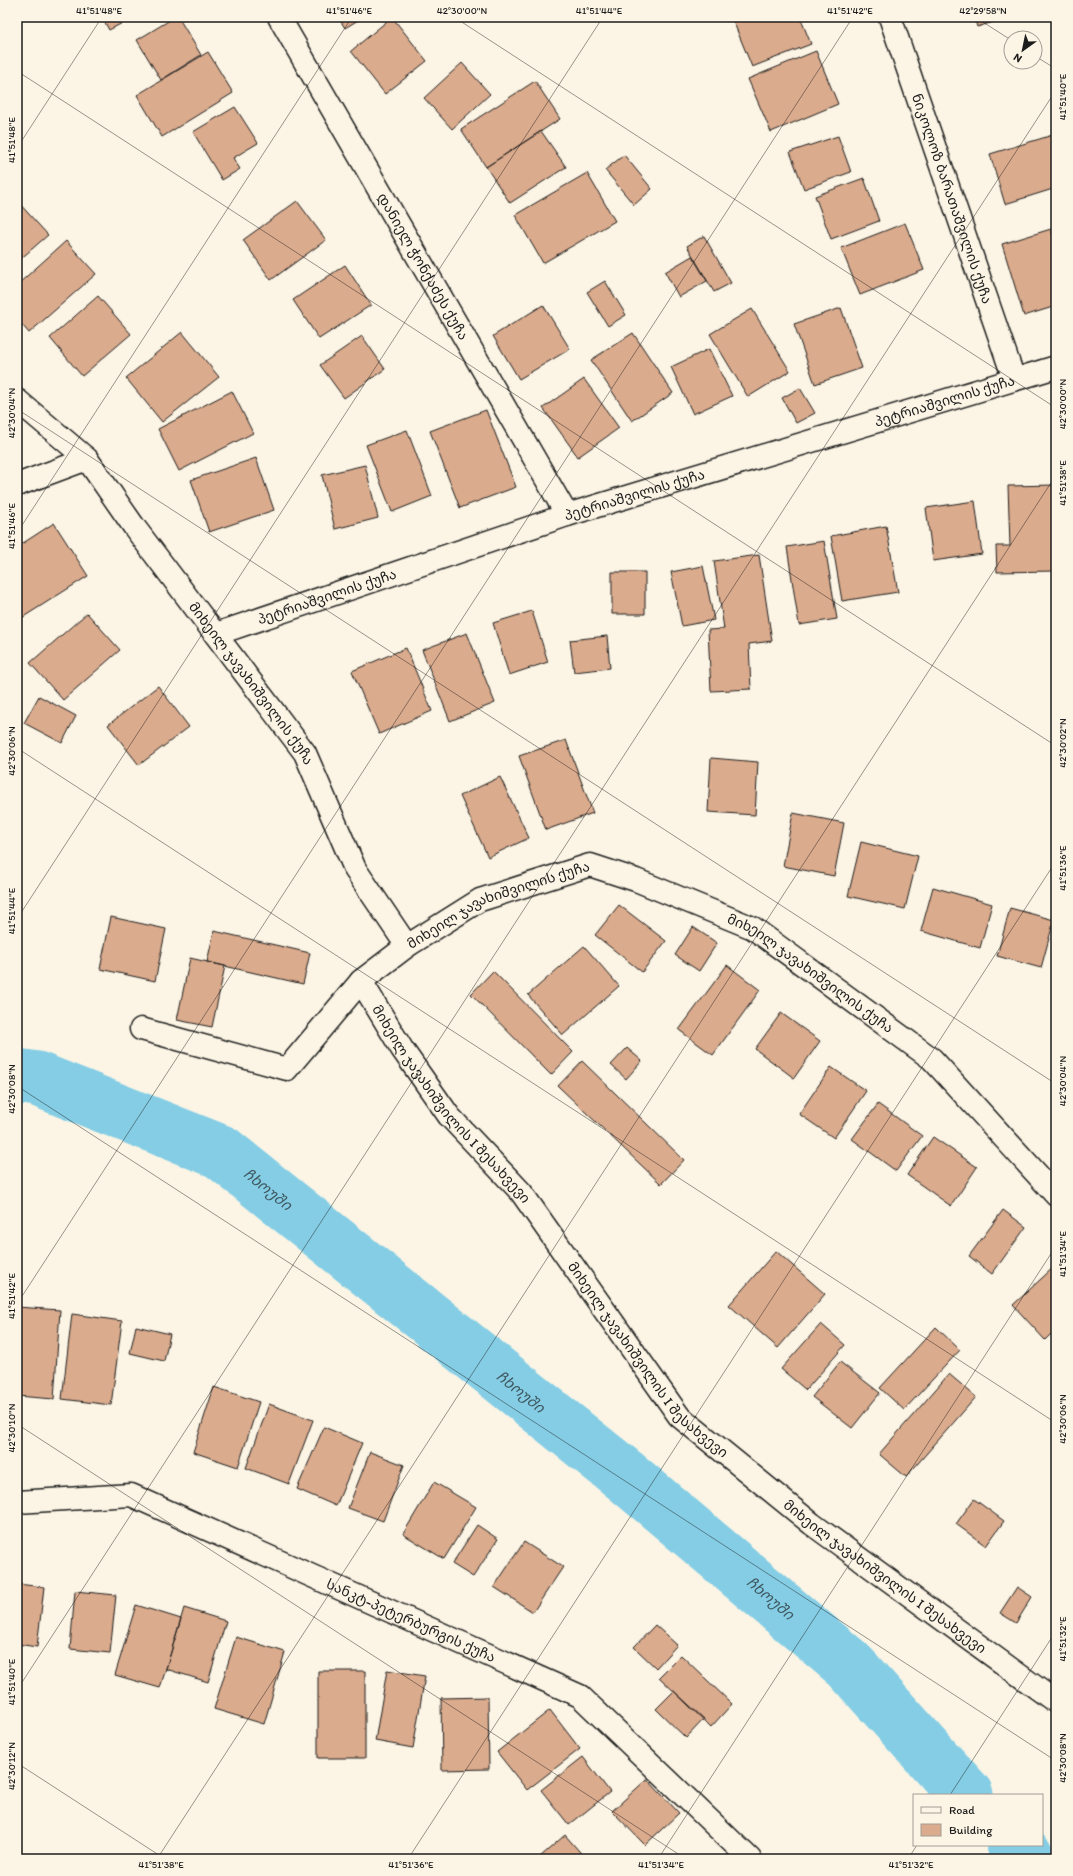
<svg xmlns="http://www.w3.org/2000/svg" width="1073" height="1876" viewBox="0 0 1073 1876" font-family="Itim,'Noto Sans Georgian',sans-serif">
	<rect width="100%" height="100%" fill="#fcf5e5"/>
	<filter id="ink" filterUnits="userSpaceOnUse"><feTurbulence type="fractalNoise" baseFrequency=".025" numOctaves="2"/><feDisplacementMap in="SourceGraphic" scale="8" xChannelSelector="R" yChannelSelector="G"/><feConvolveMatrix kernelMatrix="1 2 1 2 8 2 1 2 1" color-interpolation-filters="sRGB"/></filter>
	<g filter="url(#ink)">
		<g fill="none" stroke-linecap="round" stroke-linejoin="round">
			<g stroke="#84cde5" stroke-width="55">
				<path id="s1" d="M17,1076L37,1079L221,1152L628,1478L849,1665L966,1795"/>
				<path d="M1014,1845L1028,1859"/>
			</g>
		</g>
		<path fill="#dbab8d" stroke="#1c1c1c" d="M102,17H134L109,30Z
			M175,17H178L201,55L161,80L137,40Z
			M338,17H363L345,28Z
			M392,17L427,61L385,94L351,51Z
			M736,17H800L811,44L752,67L732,18Z
			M974,17H1010L977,27Z
			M816,51L838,104L771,132L748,79Z
			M208,52L233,93L162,137L137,95Z
			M462,63L490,94L452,129L424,98Z
			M535,81L560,119L486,167L461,129Z
			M235,107L258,143L233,158L240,169L222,180L193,132Z
			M541,131L566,167L510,203L486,167Z
			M1056,134V188L1005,204L990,154Z
			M838,136L851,172L804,189L790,152Z
			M624,155L652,189L634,205L605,170Z
			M587,173L615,221L543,263L515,215Z
			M864,178L879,221L831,239L815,196Z
			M17,201L48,235L17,262Z
			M297,201L326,240L271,280L243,240Z
			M905,223L924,270L860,295L841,248Z
			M1051,229L1056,245V306L1024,316L1002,244Z
			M704,236L731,283L714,292L687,246Z
			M66,241L96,274L29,333L17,319V285Z
			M692,256L707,281L679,297L665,272Z
			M345,265L371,305L319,339L293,300Z
			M605,281L626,315L608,326L587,292Z
			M98,296L131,334L82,376L50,338Z
			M543,305L570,349L519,379L493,336Z
			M841,308L862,368L815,384L794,324Z
			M752,309L790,371L748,397L710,334Z
			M182,332L219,377L162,422L126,378Z
			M633,333L673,393L632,421L591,360Z
			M362,336L385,369L344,398L320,365Z
			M709,349L732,396L693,414L671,367Z
			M584,379L619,428L578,457L543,408Z
			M800,388L815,413L796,423L782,398Z
			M232,391L253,433L179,471L158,429Z
			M486,410L516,487L460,508L430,431Z
			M407,430L432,496L392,512L366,445Z
			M256,458L274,510L209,532L191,480Z
			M365,465L378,518L335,529L322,475Z
			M1055,485L1056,571L997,572L996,546H1010L1008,486Z
			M975,501L982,554L933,561L926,508Z
			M54,523L88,576L17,621V547Z
			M886,526L898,592L842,601L831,536Z
			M824,541L837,619L799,625L787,547Z
			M759,555L772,641L749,644L751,689L711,691L708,630L724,629L714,561Z
			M703,566L714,620L682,626L671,572Z
			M612,572H645V614H612Z
			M532,611L548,662L509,675L493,623Z
			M87,613L120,650L63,700L30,663Z
			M467,633L495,703L450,721L422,650Z
			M607,636L610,668L574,672L570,640Z
			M406,648L432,711L379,734L352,671Z
			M158,686L189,727L139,765L108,725Z
			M39,696L76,716L62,743L24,723Z
			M566,740L593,813L546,830L519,756Z
			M711,758L758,762L755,815L708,812Z
			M500,777L529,838L488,857L460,796Z
			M793,813L844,823L834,876L783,866Z
			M861,842L918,856L905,909L848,896Z
			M933,887L992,904L980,948L921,931Z
			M619,905L666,941L642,972L595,935Z
			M1010,908L1054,920L1041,968L997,956Z
			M111,917L166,929L155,981L100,969Z
			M693,927L717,943L699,971L675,955Z
			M214,931L310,953L303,984L207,962Z
			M584,946L619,986L563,1035L528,995Z
			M190,958L225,966L212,1027L177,1020Z
			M727,965L760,990L713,1055L679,1030Z
			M493,971L573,1052L551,1075L471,994Z
			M781,1013L820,1041L794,1078L755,1049Z
			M627,1048L642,1061L626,1079L611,1065Z
			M582,1061L684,1160L661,1184L558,1086Z
			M831,1067L866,1091L834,1138L799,1114Z
			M878,1104L922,1136L896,1171L852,1139Z
			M933,1137L977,1167L951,1206L907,1175Z
			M1003,1210L1026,1227L992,1274L969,1256Z
			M776,1251L825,1294L778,1348L729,1305Z
			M1056,1265V1329L1045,1340L1013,1305Z
			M17,1307L60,1310L54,1399L17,1396Z
			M72,1314L122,1321L111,1405L62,1399Z
			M821,1324L845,1345L806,1390L781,1369Z
			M136,1326L170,1334L164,1361L130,1353Z
			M936,1327L960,1350L904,1410L880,1388Z
			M840,1362L880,1393L852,1428L812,1397Z
			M949,1374L976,1397L906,1477L879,1454Z
			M214,1387L259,1402L238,1467L193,1452Z
			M269,1404L313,1420L289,1484L246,1468Z
			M324,1427L362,1443L336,1506L297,1489Z
			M370,1452L404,1465L383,1521L348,1508Z
			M434,1482L476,1507L444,1559L403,1534Z
			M974,1499L1004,1521L986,1546L956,1524Z
			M477,1525L498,1539L473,1577L452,1564Z
			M524,1542L563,1567L533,1612L494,1587Z
			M17,1584L44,1587L37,1647L17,1644Z
			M1017,1587L1032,1597L1016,1623L1000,1613Z
			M75,1591L116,1595L110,1653L70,1649Z
			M136,1605L181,1619L160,1688L115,1675Z
			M184,1608L226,1621L208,1682L166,1669Z
			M655,1625L677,1645L656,1668L634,1647Z
			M236,1637L285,1652L264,1724L214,1709Z
			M681,1655L732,1704L711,1727L659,1677Z
			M387,1670L425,1676L413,1748L375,1741Z
			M318,1671H365V1758H318Z
			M674,1691L704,1719L686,1738L656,1709Z
			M488,1697L489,1769L442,1770L441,1698Z
			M550,1710L580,1749L527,1790L497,1752Z
			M583,1757L610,1792L569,1825L541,1790Z
			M647,1779L679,1813L645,1845L612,1811Z
			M565,1835L586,1859H541L540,1857Z"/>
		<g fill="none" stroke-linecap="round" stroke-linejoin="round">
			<defs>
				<g id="minor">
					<path id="s2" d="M279,17L567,515"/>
					<path id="s3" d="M890,17L1014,379"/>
					<path id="s4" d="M17,400L87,459L135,528L305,753L355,869L407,946L480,900L590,865L636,880L753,928L932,1059L1056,1195"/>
					<path d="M17,485L87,459"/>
					<path id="s5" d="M216,634L567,515L1056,367"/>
					<path id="s6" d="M407,946L361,981L402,1049L449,1116L521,1192L679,1416L812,1524L1056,1702"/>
					<path d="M141,1029L287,1069L361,981"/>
					<path id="s7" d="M17,1502L131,1495L580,1696L750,1859"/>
				</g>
			</defs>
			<use href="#minor" stroke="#1c1c1c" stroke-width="25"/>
			<use href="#minor" stroke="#fcf5e5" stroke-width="22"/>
		</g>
	</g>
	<path fill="none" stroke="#1c1c1c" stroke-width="1" stroke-opacity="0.45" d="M454,17L1056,408M975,17L1011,40M1035,56L1056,69M17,71L1056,746M17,148L102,17M17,409L1056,1084M17,533L352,17M17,748L1056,1423M17,919L603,17M17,1086L1056,1761M17,1304L853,17M17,1424L686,1859M17,1690L1056,90M17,1763L165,1859M950,1795L1056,1631M157,1859L1056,475M408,1859L1056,861M658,1859L1056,1246M908,1859L917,1845"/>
	<g text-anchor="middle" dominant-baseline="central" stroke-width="3" stroke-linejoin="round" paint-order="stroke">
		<g font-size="14" fill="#1c1c1c" stroke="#fcf5e5">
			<text stroke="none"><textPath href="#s3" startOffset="192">ნიკოლოზ ბარათაშვილის ქუჩა</textPath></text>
			<text stroke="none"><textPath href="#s2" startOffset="288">დანიელ ჭონქაძეს ქუჩა</textPath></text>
			<text stroke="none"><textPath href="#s5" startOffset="765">პეტრიაშვილის ქუჩა</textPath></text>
			<text stroke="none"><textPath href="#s5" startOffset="441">პეტრიაშვილის ქუჩა</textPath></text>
			<text stroke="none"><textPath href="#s5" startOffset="117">პეტრიაშვილის ქუჩა</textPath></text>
			<text stroke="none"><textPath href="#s4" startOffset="370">მიხეილ ჯავახიშვილის ქუჩა</textPath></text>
			<text stroke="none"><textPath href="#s4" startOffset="778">მიხეილ ჯავახიშვილის ქუჩა</textPath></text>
			<text stroke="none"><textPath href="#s4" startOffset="1126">მიხეილ ჯავახიშვილის ქუჩა</textPath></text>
			<text stroke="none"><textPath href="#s6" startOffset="211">მიხეილ ჯავახიშვილის I შესახვევი</textPath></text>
			<text stroke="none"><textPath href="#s6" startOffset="535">მიხეილ ჯავახიშვილის I შესახვევი</textPath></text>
			<text stroke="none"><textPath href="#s6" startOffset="859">მიხეილ ჯავახიშვილის I შესახვევი</textPath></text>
			<text stroke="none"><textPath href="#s7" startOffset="421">სანკტ-პეტერბურგის ქუჩა</textPath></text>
		</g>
		<g font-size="15" font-style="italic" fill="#405a62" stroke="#fcf5e5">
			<text stroke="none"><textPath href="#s1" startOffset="278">ჩხოუში</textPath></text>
			<text stroke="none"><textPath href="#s1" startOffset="602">ჩხოუში</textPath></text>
			<text stroke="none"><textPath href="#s1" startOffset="926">ჩხოუში</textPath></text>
		</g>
	</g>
	<rect width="1073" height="1876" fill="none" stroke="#fcf5e5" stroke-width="44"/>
	<rect x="913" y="1794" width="130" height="52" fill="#fcf5e5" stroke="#a29e95"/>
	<rect x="921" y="1807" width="20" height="6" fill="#fcf5e5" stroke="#a29e95"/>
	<text x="949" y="1814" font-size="12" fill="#1c1c1c">Road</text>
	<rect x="921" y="1824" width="20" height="12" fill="#dbab8d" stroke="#a29e95"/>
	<text x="949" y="1834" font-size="12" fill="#1c1c1c">Building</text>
	<g transform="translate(1023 50) rotate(213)"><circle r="19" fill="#fcf5e5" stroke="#a29e95"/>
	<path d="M0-3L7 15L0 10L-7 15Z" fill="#1c1c1c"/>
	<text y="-6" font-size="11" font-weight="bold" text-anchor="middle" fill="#1c1c1c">N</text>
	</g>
	<rect x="22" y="22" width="1029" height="1832" fill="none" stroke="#1c1c1c" stroke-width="1.5"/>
	<g font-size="10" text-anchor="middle" fill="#1c1c1c">
		<text x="99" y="14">41°51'48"E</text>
		<text x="349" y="14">41°51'46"E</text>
		<text x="462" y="14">42°30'00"N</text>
		<text x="599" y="14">41°51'44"E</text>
		<text x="850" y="14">41°51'42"E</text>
		<text x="983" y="14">42°29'58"N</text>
		<text transform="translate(1062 97) rotate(-90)" y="4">41°51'40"E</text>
		<text transform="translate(11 140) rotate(-90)" y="4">41°51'48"E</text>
		<text transform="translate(1062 404) rotate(-90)" y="4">42°30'00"N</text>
		<text transform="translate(11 413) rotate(-90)" y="4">42°30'04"N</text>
		<text transform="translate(1062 483) rotate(-90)" y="4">41°51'38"E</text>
		<text transform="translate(11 526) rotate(-90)" y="4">41°51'46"E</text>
		<text transform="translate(1062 743) rotate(-90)" y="4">42°30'02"N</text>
		<text transform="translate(11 751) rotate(-90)" y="4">42°30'06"N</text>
		<text transform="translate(1062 868) rotate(-90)" y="4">41°51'36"E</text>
		<text transform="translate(11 911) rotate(-90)" y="4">41°51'44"E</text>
		<text transform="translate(1062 1081) rotate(-90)" y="4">42°30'04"N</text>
		<text transform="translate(11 1089) rotate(-90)" y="4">42°30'08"N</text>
		<text transform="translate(1062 1254) rotate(-90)" y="4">41°51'34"E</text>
		<text transform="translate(11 1296) rotate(-90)" y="4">41°51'42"E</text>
		<text transform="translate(1062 1419) rotate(-90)" y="4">42°30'06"N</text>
		<text transform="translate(11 1428) rotate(-90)" y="4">42°30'10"N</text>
		<text transform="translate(1062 1639) rotate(-90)" y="4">41°51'32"E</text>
		<text transform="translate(11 1682) rotate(-90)" y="4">41°51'40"E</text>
		<text transform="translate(1062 1758) rotate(-90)" y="4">42°30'08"N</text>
		<text transform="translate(11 1766) rotate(-90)" y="4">42°30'12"N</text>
		<text x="161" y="1868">41°51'38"E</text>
		<text x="411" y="1868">41°51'36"E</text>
		<text x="661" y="1868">41°51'34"E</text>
		<text x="911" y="1868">41°51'32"E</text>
	</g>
</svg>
